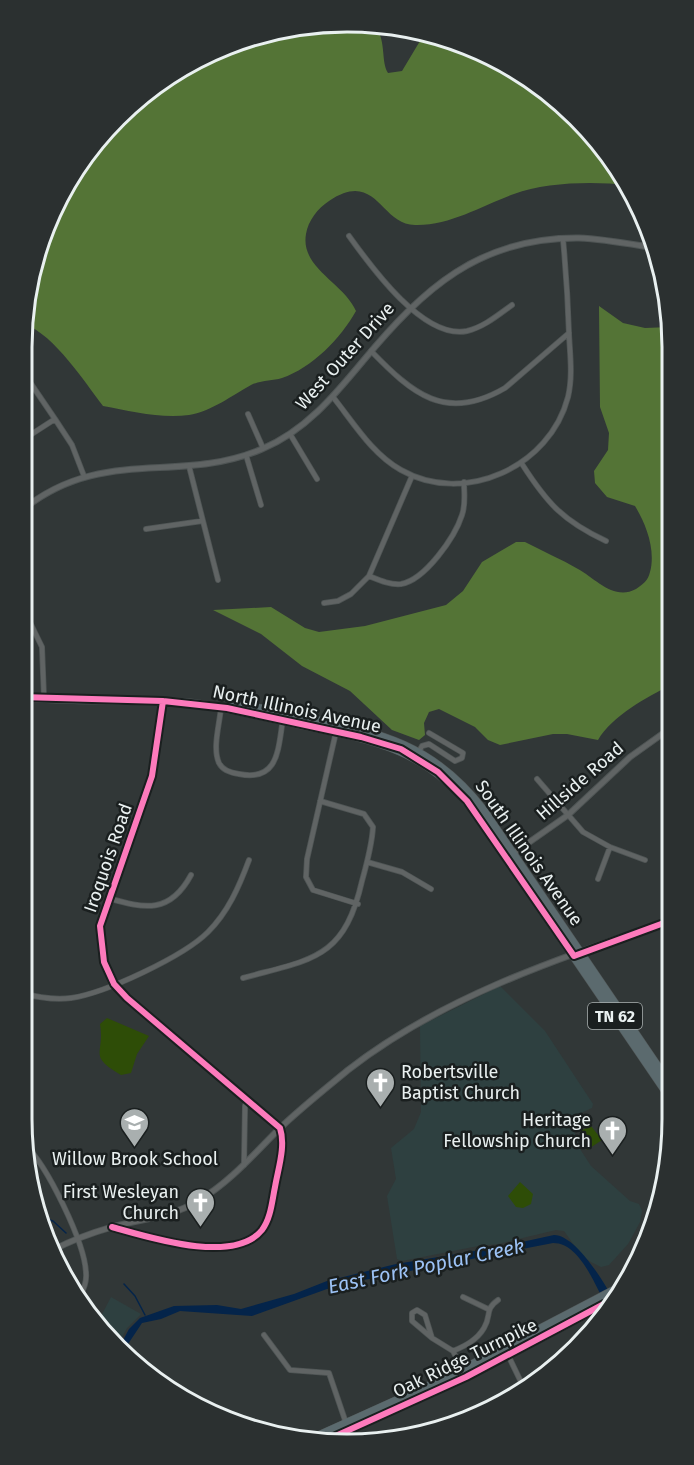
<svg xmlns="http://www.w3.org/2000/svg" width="694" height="1465" viewBox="0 0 694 1465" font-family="'Fira Sans',sans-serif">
	<rect width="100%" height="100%" fill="#313737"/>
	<path fill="#2e4040" d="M500,986L545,1031L593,1104L592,1108L570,1118L580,1149L591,1166L630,1201L639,1204L642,1211L640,1222L628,1244L609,1265L601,1267L591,1262L581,1255L564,1231L556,1230L498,1244L478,1246L402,1261L397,1259L387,1196L396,1179L391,1148L414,1129L421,1112L420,1026Z
		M111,1297L141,1314L127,1328L118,1345L97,1324Z"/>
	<path fill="#2e4d07" d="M107,1018L149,1036L137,1054L131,1073L121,1075C87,1055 105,1055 100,1024Z
		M591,1126L602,1140L587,1150L580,1131Z
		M520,1182L533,1194L531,1204L523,1208L516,1207L508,1196Z"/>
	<path fill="#547436" d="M347,21L377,29C386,43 381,62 388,73L402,71L423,36L472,46L546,89L606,149L627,185C594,181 545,182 514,194C483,205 450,226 415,225C380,225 377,169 329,201C318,208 308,221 306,234C300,268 344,283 356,311C341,338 312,368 282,378C272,381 262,380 251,385C233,395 210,412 189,415C161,419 130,411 103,406C84,381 55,336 25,324L46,222L117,116L223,46Z
		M599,306L623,323L645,328L670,327C670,344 663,357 670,373L671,685C647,697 612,716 598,740L567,734H553L500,745L488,740L475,727L439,709L429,712L424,723L425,735L419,740L392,730L350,691L302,666L261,634L213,610L271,607L305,628L319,632L365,626L446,605L463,591L482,562L516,542H525C542,551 561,559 578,569C596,579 614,601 636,589C643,584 648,581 650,572C656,550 646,524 635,506L607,497L595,483L594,471L608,450L609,433L600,407Z"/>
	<path fill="#04244a" d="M554,1235C575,1235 603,1280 613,1299L608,1308C595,1287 581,1243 553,1243L364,1280L327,1289L252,1316L180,1311L161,1319L142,1323L124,1350L120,1346L129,1329L140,1318L174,1306L217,1305L241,1309L294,1294L327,1281L396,1264L499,1247Z"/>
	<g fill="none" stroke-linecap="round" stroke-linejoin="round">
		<path stroke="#04244a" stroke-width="1.5" d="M37,1216L53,1221L66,1233
			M124,1284L135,1296L145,1315"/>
		<defs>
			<path id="minor" d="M349,236C372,268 424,340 467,331C484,327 498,315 512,305
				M371,351C412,393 445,423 505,388L569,333
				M333,397C353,422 372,454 401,470C464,506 550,467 568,397C573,376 570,355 569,334C568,302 566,271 563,239
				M248,414L263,448
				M55,419L72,445L84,476
				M290,434L317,479
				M21,441L55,419L21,369
				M246,455L261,505
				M522,464C547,503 563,521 606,541
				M189,466L218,580
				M146,529L202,521
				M369,576C379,580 390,585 401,584C425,580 455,537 462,515C466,504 464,493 464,482
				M324,603L338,601L351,594L369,576L412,476
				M21,604L42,647L44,698
				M221,707C220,723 212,748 219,763C223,771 231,773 239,774C279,782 278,749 283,719
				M336,732L307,859L306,877L313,890L358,904
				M417,755L422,746L429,744L455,761L462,758L463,753L429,733
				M537,779L583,832L610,847L645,860
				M367,862L402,872L431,889
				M598,879L610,847
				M108,898C145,909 170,914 191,875
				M243,978C312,959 344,960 362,881C367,863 372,845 373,827L364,814L320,801
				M21,993C36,997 56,1000 71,998C106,993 184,956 208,932C228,912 239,887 249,860
				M660,1073L673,1064
				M25,1145C47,1165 85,1243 86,1273C87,1282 83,1290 79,1299
				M244,1165L245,1106L247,1099
				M112,1227C148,1237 234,1265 262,1230C271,1218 272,1201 275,1187C278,1169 286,1146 280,1128L127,998L114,984L104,962L100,926L152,776L163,701
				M463,1297L488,1309
				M417,1310L425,1315L432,1338L412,1321V1313Z
				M264,1335L290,1370L329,1373L346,1423
				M432,1338L453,1351L462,1369
				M453,1351C465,1346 477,1340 484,1328C492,1315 484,1310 498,1300
				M508,1355L523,1386"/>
			<path id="tertiary" d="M21,511C101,445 177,485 262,449C305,431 334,396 363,361C423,289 479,237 579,238C604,239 630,244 655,248
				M511,855L568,815L630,757L672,727
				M53,1250C72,1240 91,1233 112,1227C141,1219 172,1217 198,1201C230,1182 253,1155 279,1129C301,1108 325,1089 348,1070C443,996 560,958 672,920"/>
			<path id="trunk" d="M21,697C77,702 134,698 190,703C228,707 265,717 302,725C376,740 429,750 476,813L673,1102
				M232,707C256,705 281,713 305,718C381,733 434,745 484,811L673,1089
				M311,1439L446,1378L620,1287
				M329,1439L466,1377L613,1300"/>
		</defs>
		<use href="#minor" stroke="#4f5555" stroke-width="6"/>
		<use href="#tertiary" stroke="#4f5555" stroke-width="7"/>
		<use href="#trunk" stroke="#4f5555" stroke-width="9"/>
		<use href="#minor" stroke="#606464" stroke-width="4.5"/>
		<use href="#tertiary" stroke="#606464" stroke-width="5"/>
		<use href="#trunk" stroke="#5b6a6e" stroke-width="8"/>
		<defs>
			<path id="cycleway" d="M21,697L163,701L227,708L361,737L401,749L438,772L467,801L574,956L672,920
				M112,1227C148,1237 234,1265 262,1230C271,1218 272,1201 275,1187C278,1169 286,1146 280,1128L127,998L114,984L104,962L100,926L152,776L163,701
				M329,1439L466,1377L604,1304"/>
		</defs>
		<use href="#cycleway" stroke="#1a1f1f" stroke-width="10"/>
		<use href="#cycleway" stroke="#fd7abc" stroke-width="6"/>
	</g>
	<defs>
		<symbol id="church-pin" viewBox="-11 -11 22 30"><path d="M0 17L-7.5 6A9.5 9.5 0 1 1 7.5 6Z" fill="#a9afaf" stroke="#1a1f1f"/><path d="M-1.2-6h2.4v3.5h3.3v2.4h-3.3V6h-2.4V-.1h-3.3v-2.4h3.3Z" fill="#fff"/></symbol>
		<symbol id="school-pin" viewBox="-11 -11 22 30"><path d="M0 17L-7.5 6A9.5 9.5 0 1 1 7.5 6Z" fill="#a9afaf" stroke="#1a1f1f"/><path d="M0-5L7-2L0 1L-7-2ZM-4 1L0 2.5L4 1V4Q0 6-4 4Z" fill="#fff"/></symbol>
	</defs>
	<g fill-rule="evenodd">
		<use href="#church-pin" x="364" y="1066" width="33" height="45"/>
		<use href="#school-pin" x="118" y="1106" width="33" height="45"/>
		<use href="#church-pin" x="596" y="1114" width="33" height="45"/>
		<use href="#church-pin" x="184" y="1186" width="33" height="45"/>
	</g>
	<g text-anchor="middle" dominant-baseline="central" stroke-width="5" stroke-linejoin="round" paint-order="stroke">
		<rect fill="#1a1f1f" stroke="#abb1b1" stroke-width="1.5" x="588" y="1003" width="54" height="26" rx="4.5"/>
		<g font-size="16" font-weight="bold" fill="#e9f0f0">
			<text x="615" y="1016">TN 62</text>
		</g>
		<g font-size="18" fill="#e9f0f0" stroke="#1a1f1f">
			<text transform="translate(345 356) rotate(-48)">West Outer Drive</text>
			<text transform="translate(297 709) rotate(12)">North Illinois Avenue</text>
			<text transform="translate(580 781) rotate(-41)">Hillside Road</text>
			<text transform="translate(529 853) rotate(55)">South Illinois Avenue</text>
			<text transform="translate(108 858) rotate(-71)">Iroquois Road</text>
			<text transform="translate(465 1358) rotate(-26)">Oak Ridge Turnpike</text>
		</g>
		<g font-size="18" fill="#e9f0f0" stroke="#1a1f1f" text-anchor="end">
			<text x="401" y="1072" text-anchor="start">Robertsville<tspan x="401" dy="21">Baptist Church</tspan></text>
			<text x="591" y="1120">Heritage<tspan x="591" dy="21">Fellowship Church</tspan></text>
			<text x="135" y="1159" text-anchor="middle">Willow Brook School</text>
			<text x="179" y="1192">First Wesleyan<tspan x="179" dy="21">Church</tspan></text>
		</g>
		<g font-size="20" font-style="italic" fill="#9cc2f5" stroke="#1a1f1f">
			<text transform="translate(426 1266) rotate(-12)">East Fork Poplar Creek</text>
		</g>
	</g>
	<path d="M0 0H694V1465H0ZM347 32H347A315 315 0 0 1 662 347V1119A315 315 0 0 1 347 1434H347A315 315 0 0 1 32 1119V347A315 315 0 0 1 347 32Z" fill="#2b3030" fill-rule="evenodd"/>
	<path fill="none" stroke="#e9f0f0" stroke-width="3" d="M347 32H347A315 315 0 0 1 662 347V1119A315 315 0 0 1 347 1434H347A315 315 0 0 1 32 1119V347A315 315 0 0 1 347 32Z"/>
</svg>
